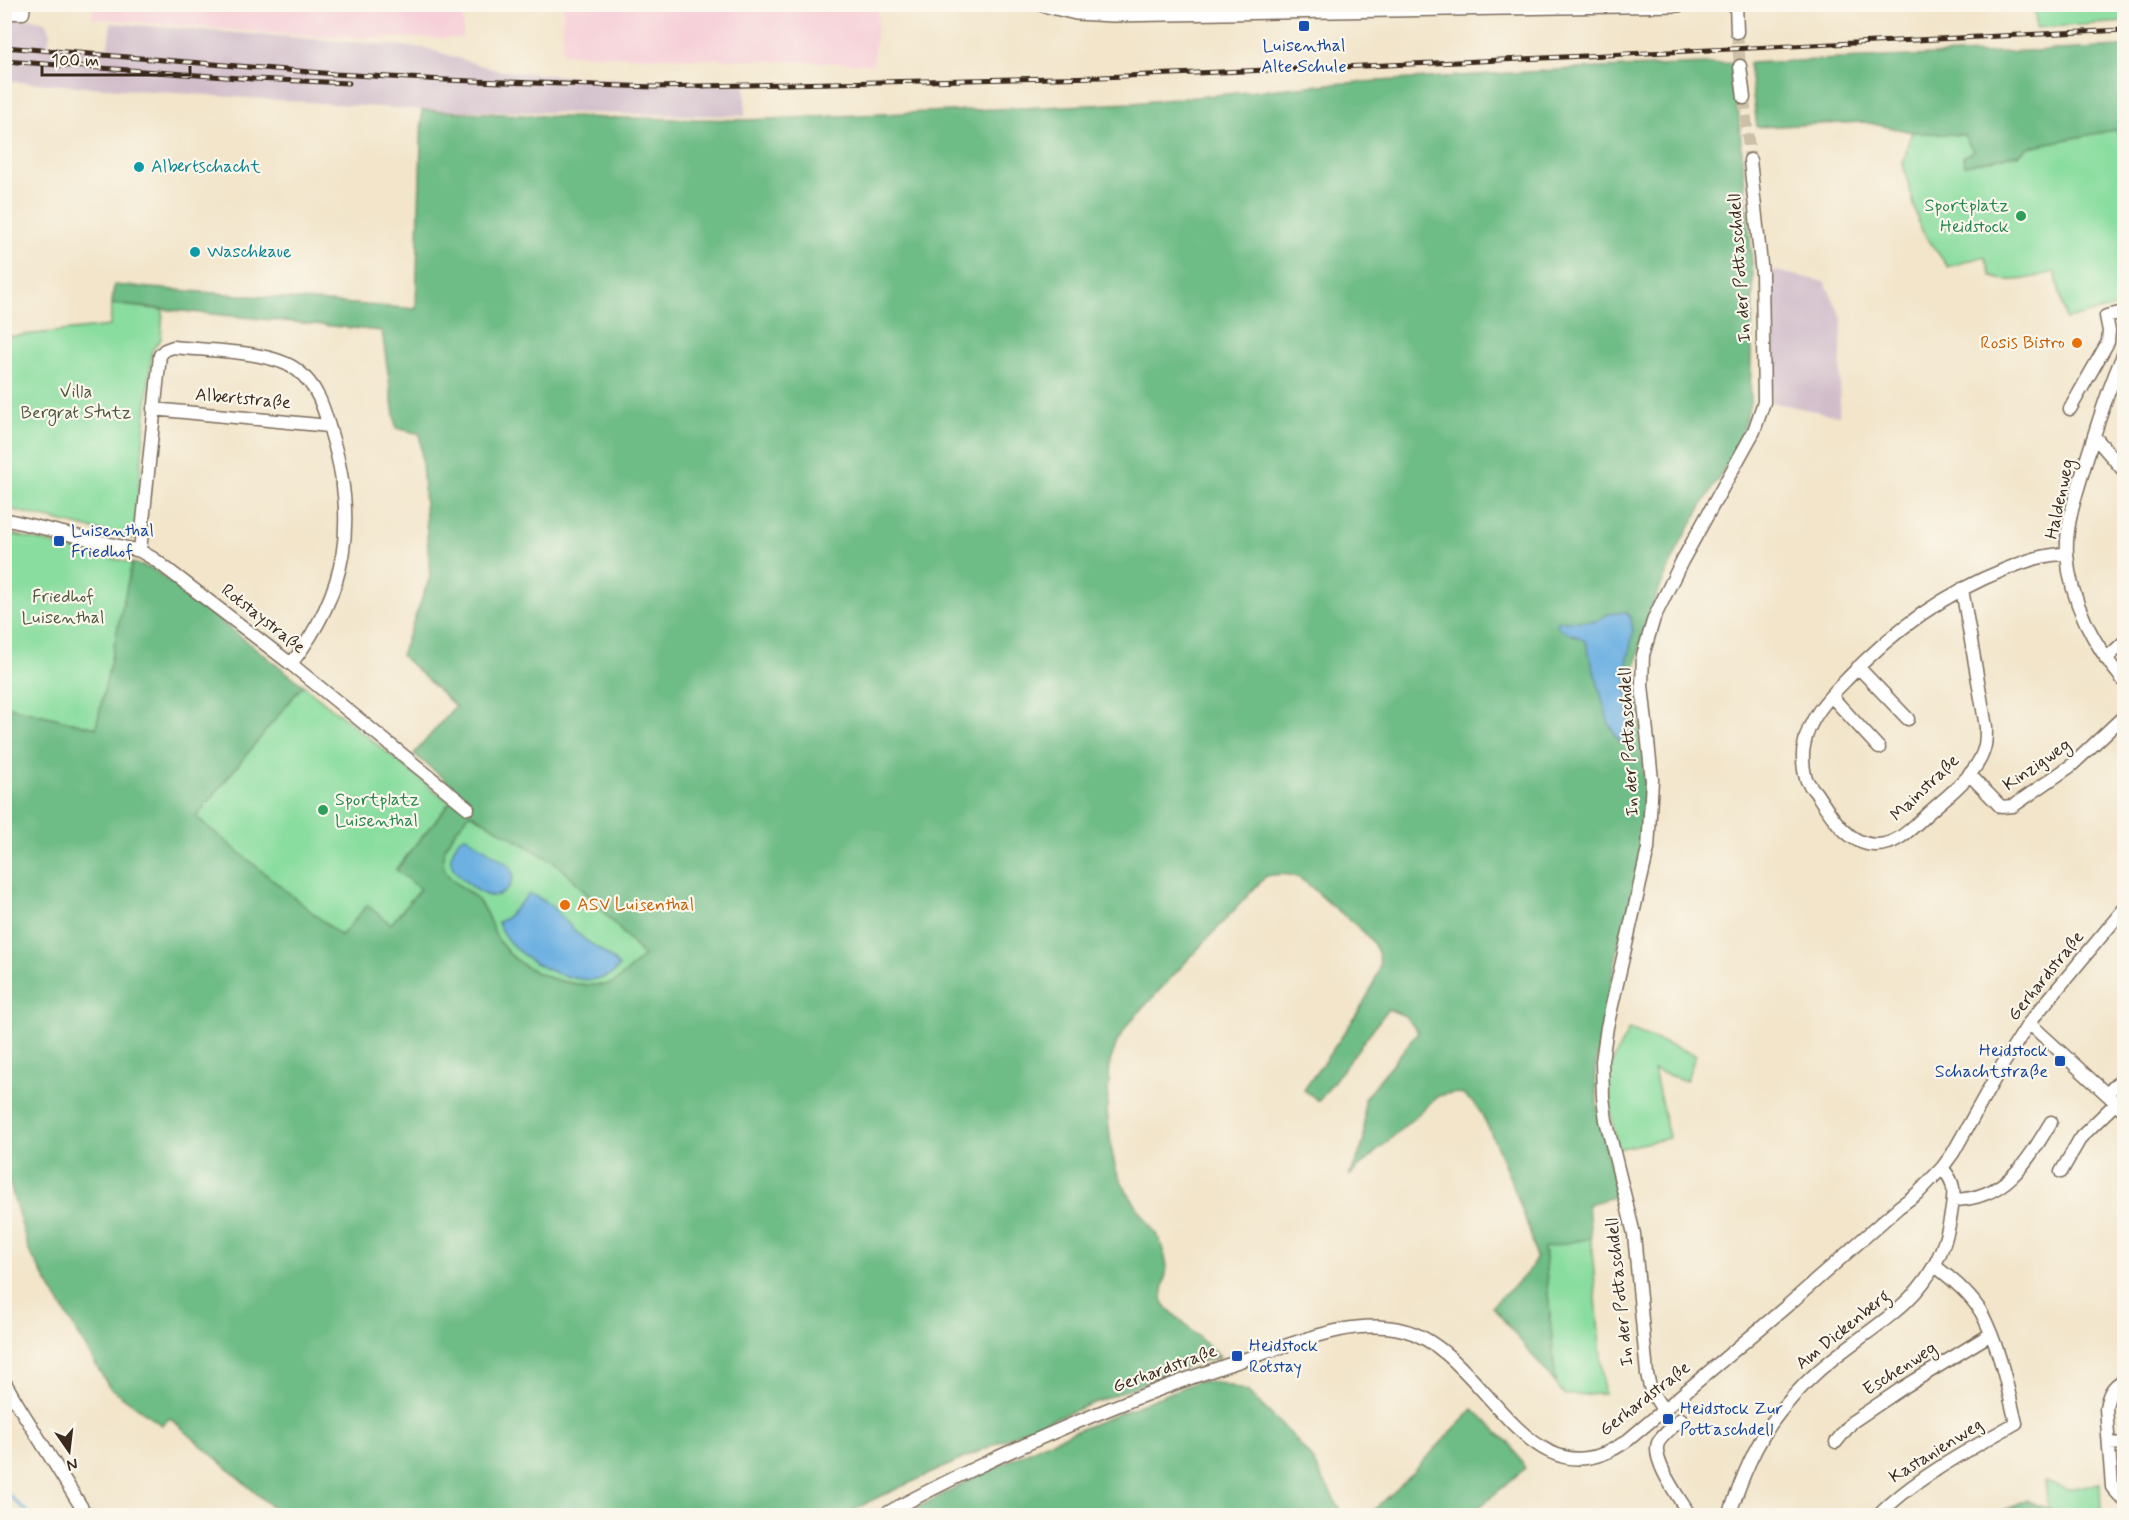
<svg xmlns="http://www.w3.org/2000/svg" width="2129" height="1520" viewBox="0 0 2129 1520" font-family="Mynerve,sans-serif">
	<rect width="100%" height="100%" fill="#fbf7ec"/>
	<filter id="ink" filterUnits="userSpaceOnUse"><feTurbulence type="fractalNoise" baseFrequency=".0167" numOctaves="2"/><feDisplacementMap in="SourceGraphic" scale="12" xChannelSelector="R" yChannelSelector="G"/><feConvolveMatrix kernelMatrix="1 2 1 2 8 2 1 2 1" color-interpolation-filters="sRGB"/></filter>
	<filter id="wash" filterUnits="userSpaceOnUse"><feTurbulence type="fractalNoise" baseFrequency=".008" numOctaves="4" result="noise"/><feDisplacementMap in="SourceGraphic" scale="24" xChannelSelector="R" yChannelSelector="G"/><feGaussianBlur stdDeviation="1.35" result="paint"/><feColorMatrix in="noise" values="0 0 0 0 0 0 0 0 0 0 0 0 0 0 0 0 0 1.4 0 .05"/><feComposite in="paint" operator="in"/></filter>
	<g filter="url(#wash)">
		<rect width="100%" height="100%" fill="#f2e5ca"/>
		<path fill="#f6cfd8" d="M93,5H463V38L321,37L92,18Z
			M564,5V4L879,5L873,64L562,54Z"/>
		<path fill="#d1bdca" d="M4,18L32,19L45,22L49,27L50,33L48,45L108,48L111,23L425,48L499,71L619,80L745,84V116L422,110L5,81Z
			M1771,270L1825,282L1842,318L1839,416L1771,402Z"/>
		<path fill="#89dd9f" stroke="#62845e" stroke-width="1.5" d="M2035,5H2124V22L2036,28Z
			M2124,128V305L2066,319L2055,272C2035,276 2010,286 1991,276L1985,256L1948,267L1920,228L1903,163L1912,132L1964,135L1973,151L1963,157L1966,165L2020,154L2028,147Z
			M112,304L163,310L161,339L152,350L134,539L5,508V337L110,326Z
			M8,533L132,563L96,728L5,706L4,548Z
			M303,685L450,803L396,869L420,889L391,924L341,936L195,817Z
			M470,813L556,863L575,881L644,956C634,964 624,977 613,983C606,986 597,985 590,985C558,984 521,971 501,944C492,931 489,915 480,903C471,889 446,883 443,864C440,845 460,827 470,813Z
			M1629,1029L1696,1055L1686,1081L1654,1070L1669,1138L1617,1149L1605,1077Z
			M1591,1238L1604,1394L1565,1395L1556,1384L1544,1247Z
			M2045,1481L2068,1489L2100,1483L2101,1515H2049Z"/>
		<path fill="#6ebc86" stroke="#547352" stroke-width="1.5" fill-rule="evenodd" d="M2124,47V128L2028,147L2020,154L1965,165L1963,157L1973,151L1964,135L1912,132L1864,122L1757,127L1749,63Z
			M1734,63L1753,275L1750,403L1740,441L1683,538L1657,594L1643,629L1636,667L1645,793L1643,837L1631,901L1619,942L1595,1071L1598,1114L1618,1196L1588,1204L1591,1238L1544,1248L1556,1384L1492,1306C1503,1295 1532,1273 1535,1259C1538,1241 1492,1133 1481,1113C1478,1108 1470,1100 1465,1096C1457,1091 1447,1094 1438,1096L1349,1176L1360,1153L1364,1139V1099L1418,1032L1405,1016L1388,1009L1319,1101L1304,1090C1321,1064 1386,984 1379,956C1373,934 1345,917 1329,903C1306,883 1299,869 1266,876L1128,1024L1117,1042L1110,1062L1107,1111L1112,1152L1116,1170L1127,1192L1160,1240L1165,1257L1167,1267L1162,1298L1164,1305L1220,1357L1198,1362L1030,1428L868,1502L846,1515H281L170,1418L162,1425L109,1387L29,1251L5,1167V706L96,728L132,563L153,569L303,685L196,817L341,936L367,905L391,924L420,889L396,870L459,791L414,754L455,706L401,655L430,577L420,434L396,428L382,331L112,304L114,285L416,309L422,110L563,117L748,120L1133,103L1330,84L1575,69ZM470,813L556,863L575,881L644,956C634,964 624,977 612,983C606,986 597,985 590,985C558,984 520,971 501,944C492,931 489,915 480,903C470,889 446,883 443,864C440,845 460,827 470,813Z
			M1198,1381L1220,1383L1247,1391L1290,1433L1311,1458L1343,1515L902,1516L977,1476L1042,1445Z
			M1473,1409L1512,1446L1525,1468L1470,1515H1368L1397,1489Z
			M2026,1500L2059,1514V1515H1997Z"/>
		<path fill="#6db1e2" stroke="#546e80" stroke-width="1.5" d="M1625,612L1631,618L1633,632L1626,670L1630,735L1624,742H1620L1609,724L1586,642C1577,634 1567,634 1558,627L1557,624L1559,621H1598L1608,614Z
			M466,836L510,866C518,879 508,895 493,896C481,897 452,873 451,861C450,854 456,845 459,839Z
			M529,894C555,902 562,921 583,938C595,948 609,953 619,967C615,971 613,974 608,976C575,991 507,957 498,922L505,919Z"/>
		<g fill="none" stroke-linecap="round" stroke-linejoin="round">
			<path stroke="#6db1e2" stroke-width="3" d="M4,1491L32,1516"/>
		</g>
	</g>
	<g filter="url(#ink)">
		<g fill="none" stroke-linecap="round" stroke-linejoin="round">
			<path stroke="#cdc0a8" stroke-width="12" stroke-dasharray="12 6" stroke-linecap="butt" d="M1737,32L1740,66
				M1744,98L1750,160"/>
			<defs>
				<path id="minor" d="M1736,4L1737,32
					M4,13H23L24,4
					M1740,66L1744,98
					M2124,353C2108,389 2098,423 2086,461C2078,490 2065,523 2067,554C2070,601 2094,646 2124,681
					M153,409L329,426
					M2070,409L2108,342L2109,331L2106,316L2124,312
					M2094,436L2124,471
					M4,519L140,551L154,559L291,664L468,808
					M140,551L160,355L165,350L173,347C207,351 270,350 297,370C318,386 324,409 331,433C358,521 348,591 291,664
					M1962,589L1986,727C1986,733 1986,739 1985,745C1979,775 1945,797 1924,817C1910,830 1895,846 1875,845C1847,844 1830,814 1816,793C1813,789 1807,783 1806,778C1803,770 1802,754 1804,746C1808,719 1828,698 1847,679C1891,632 1945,593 2006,569C2026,561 2044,554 2067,554
					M2106,659L2124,642
					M1858,667L1908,719
					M1831,696L1879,748
					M1969,774L2001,807L2013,806L2072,765L2124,716
					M2029,1023L2124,1110
					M2107,1094L2124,1076
					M2061,1172L2081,1137L2117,1102
					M1953,1200C2006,1199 2027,1162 2051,1122
					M2124,1380C2112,1386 2108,1395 2106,1408L2112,1487L2119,1495L2124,1499
					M4,1381L18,1405L87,1516
					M1663,1410L1651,1391L1647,1374L1634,1234L1606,1120L1603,1097L1602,1061L1607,1027L1648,849L1652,780L1642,685L1643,655L1654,618L1682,561L1754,431L1764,402L1762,274L1750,160
					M1681,1419C1674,1426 1662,1435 1658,1443C1651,1461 1681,1500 1690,1516
					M1836,1442L1852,1422L1901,1389L1991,1334
					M2109,1444L2124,1443
					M882,1516C913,1498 944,1483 975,1468C1067,1424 1161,1386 1258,1355C1304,1340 1354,1318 1403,1330C1487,1350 1527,1513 1628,1440L1788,1305L1899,1207L1919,1192L1942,1168L1953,1153L2000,1069L2029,1023L2124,909
					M1729,1516C1741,1480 1755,1443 1779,1413C1795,1393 1813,1374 1834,1358C1890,1314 1939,1292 1951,1214C1954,1194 1957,1184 1942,1168
					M1878,1516C1913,1479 1972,1448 2016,1423C2007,1386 1999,1345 1981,1312C1970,1294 1951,1278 1935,1266"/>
				<path id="major" d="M1043,4L1076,12L1113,14L1679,4"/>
			</defs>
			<use href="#minor" stroke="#7b6b5a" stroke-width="15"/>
			<use href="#major" stroke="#7b6b5a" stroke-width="18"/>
			<use href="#minor" stroke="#fff" stroke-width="12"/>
			<use href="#major" stroke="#fff" stroke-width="15"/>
			<defs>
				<path id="rail" d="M4,47L335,74L445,80L654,87L1101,77L1458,62L2124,30
					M4,61L253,79L349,83"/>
			</defs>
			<use href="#rail" stroke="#3b2a1e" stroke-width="5"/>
			<use href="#rail" stroke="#fbf7ec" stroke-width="3" stroke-dasharray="9" stroke-linecap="butt"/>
		</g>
	</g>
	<g fill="#1a4fb4" stroke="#fbf7ec" stroke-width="2">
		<rect x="1298" y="20" width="12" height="12" rx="3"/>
		<rect x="53" y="535" width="12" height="12" rx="3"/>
		<rect x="2054" y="1055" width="12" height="12" rx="3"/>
		<rect x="1231" y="1350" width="12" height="12" rx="3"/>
		<rect x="1662" y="1413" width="12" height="12" rx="3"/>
	</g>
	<g fill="#0f9aa8" stroke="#fbf7ec" stroke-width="2">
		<circle cx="139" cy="167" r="6"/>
		<circle cx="195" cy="252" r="6"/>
	</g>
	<g fill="#2e9e5b" stroke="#fbf7ec" stroke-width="2">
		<circle cx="2021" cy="216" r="6"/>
		<circle cx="323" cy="810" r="6"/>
	</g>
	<g fill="#e8710a" stroke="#fbf7ec" stroke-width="2">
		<circle cx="2077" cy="343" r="6"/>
		<circle cx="565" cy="905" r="6"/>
	</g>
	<g text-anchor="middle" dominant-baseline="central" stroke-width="4.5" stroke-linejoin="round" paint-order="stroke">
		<g font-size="18" fill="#164399" stroke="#fbf7ec" text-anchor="start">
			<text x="1304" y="46" text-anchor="middle">Luisenthal<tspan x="1304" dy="21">Alte Schule</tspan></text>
			<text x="71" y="531">Luisenthal<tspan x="71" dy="21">Friedhof</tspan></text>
			<text x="2048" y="1051" text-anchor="end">Heidstock<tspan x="2048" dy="21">Schachtstraße</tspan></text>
			<text x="1249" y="1346">Heidstock<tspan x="1249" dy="21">Rotstay</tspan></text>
			<text x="1680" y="1409">Heidstock Zur<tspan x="1680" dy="21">Pottaschdell</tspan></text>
		</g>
		<g font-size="18" fill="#0d838f" stroke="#fbf7ec" text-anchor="start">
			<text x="151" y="167">Albertschacht</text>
			<text x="207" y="252">Waschkaue</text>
		</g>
		<g font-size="18" fill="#27864d" stroke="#fbf7ec" text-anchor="end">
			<text x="2009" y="206">Sportplatz<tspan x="2009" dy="21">Heidstock</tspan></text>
			<text x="335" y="800" text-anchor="start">Sportplatz<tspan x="335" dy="21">Luisenthal</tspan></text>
		</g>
		<g font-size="18" fill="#3b2a1e" stroke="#fbf7ec">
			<text transform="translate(1740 268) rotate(-94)">In der Pottaschdell</text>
			<text transform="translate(243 399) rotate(5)">Albertstraße</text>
			<text transform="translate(2060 499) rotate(-78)">Haldenweg</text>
			<text transform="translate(263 619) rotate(38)">Rotstaystraße</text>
			<text transform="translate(1629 742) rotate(-93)">In der Pottaschdell</text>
			<text transform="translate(2037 765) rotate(-35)">Kinzigweg</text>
			<text transform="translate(1925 788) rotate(-44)">Mainstraße</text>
			<text transform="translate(2046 976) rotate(-51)">Gerhardstraße</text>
			<text transform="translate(1620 1292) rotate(-96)">In der Pottaschdell</text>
			<text transform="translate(1843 1330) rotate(-39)">Am Dickenberg</text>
			<text transform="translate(1165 1369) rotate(-20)">Gerhardstraße</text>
			<text transform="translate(1900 1369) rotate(-33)">Eschenweg</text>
			<text transform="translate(1645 1399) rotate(-38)">Gerhardstraße</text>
			<text transform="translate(1936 1451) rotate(-32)">Kastanienweg</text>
		</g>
		<g font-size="18" fill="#c56008" stroke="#fbf7ec" text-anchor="end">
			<text x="2065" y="343">Rosis Bistro</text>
			<text x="577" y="905" text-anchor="start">ASV Luisenthal</text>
		</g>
		<g font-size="18" fill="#4e573e" stroke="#fbf7ec">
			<text x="76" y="392">Villa<tspan x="76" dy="21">Bergrat Stutz</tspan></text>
			<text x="63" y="597">Friedhof<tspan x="63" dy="21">Luisenthal</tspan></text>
		</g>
	</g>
	<rect width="2129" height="1520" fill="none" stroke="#fbf7ec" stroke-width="24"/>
	<g transform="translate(69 1451) rotate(166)" stroke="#fbf7ec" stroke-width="4.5" paint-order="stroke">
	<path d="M0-4.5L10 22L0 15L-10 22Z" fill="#3b2a1e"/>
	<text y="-9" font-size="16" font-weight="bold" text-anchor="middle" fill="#3b2a1e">N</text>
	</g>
	<path d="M42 66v9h148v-9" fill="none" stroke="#3b2a1e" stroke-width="3"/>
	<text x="51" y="66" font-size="18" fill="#3b2a1e" stroke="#fbf7ec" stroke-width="4.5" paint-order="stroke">100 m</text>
</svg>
